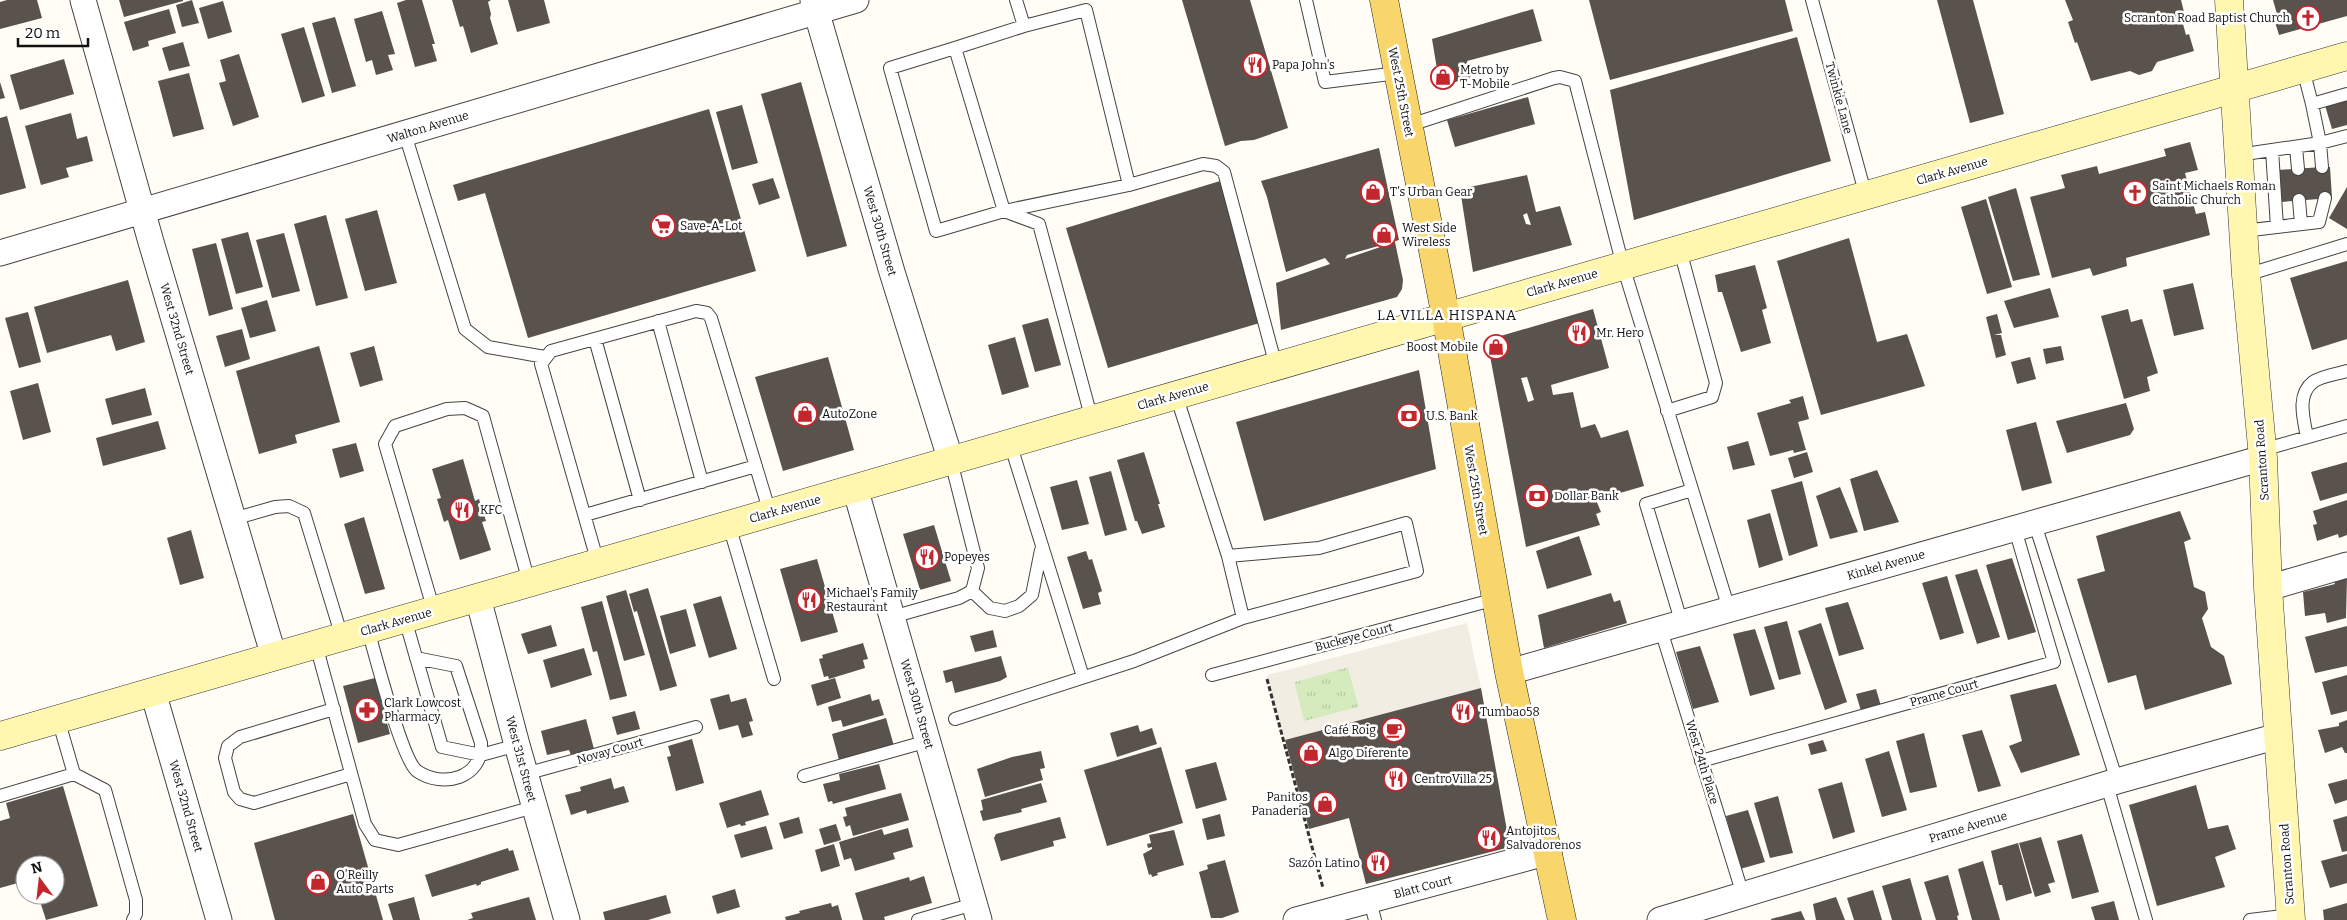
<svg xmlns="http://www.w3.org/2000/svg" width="2347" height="920" viewBox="0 0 2347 920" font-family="Bitter,serif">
	<defs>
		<pattern id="grass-tufts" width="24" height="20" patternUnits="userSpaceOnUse" patternTransform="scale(1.25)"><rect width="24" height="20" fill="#d5ebbd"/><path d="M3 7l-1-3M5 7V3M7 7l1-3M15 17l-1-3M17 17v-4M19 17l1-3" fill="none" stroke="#b6c8a1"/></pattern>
	</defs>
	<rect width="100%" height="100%" fill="#fffdf5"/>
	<path fill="url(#grass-tufts)" d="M1348,667L1359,707L1304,722L1294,682Z"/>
	<path fill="#f1ede2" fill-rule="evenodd" d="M1467,623L1481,688L1285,740L1267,675ZM1348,667L1359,707L1304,721L1294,682Z"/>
	<path fill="#5a524d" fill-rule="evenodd" d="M7,0H37L42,18L0,29V2Z
		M119,0H183V1L124,17Z
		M192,0L199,23L182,27L176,5Z
		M406,0H422L435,44H432L437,61L415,67L397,3Z
		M452,0H491L488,2L491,14L490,18L498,44L471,53L463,26L460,27Z
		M508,0H544L550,23L517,32Z
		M1182,0H1250L1288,128L1254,140L1241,141L1225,146Z
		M1589,0H1785L1793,31L1610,80Z
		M1937,0H1973L2004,114L1970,123Z
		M2065,0H2181L2184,12L2180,13L2186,35L2189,34L2194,51L2157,62L2152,71L2139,75L2130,71L2091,81L2077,42L2075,43L2068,22L2073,20Z
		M2273,0H2347V16L2279,35L2275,22L2279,21Z
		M223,1L232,32L208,39L199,8Z
		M169,9L176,33L148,41L149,46L133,51L124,22Z
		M1533,9L1542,41L1467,61L1471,77L1440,87L1432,39Z
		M382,11L395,54L388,55L393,70L376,75L372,60L366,62L354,19Z
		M335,17L356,86L332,93L312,23Z
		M304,27L325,96L302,103L281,34Z
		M1797,37L1831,161L1634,220L1610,90Z
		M183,42L190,66L169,71L162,48Z
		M239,54L259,117L233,126L219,83L226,81L220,60Z
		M64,59L74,94L20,110L10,75Z
		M189,73L204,129L173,137L158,81Z
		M0,82L5,98L0,99Z
		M801,82L847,246L807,257L761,94Z
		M2347,96V125L2332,129L2324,102Z
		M1528,97L1535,124L1455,147L1447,120Z
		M742,105L758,163L732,170L716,112Z
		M709,109L756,271L528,338L485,193L458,201L453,185Z
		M71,113L77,139L87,136L93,161L66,168L69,177L41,185L25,126Z
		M7,116L26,188L0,195V118Z
		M2190,142L2198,170L2185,173L2196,214L2205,212L2210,235L2126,258L2127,266L2093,276L2090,268L2052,278L2030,197L2065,188L2061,175L2097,166L2099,174L2166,156L2164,149Z
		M1379,148L1399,240L1347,255L1345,259L1395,242L1403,280L1402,289L1397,297L1281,330L1276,283L1330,264L1325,258L1286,272L1267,197L1261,181Z
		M2322,167H2330L2332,198L2281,202L2278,170Z
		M1527,175L1536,212L1560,206L1572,245L1473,272L1460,189ZM1527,213L1531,225L1526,224L1523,215Z
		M773,178L780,198L759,205L752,184Z
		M1220,181L1263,322L1108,368L1066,228Z
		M2347,187V229L2329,218Z
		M2016,188L2040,275L2013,281L1988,197Z
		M1986,199L2012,287L1987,294L1961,207Z
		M377,210L397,283L365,291L345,219Z
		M326,215L348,298L316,306L294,224Z
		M248,232L263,287L236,294L221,239Z
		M284,233L300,291L272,298L256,240Z
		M1849,238L1877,342L1907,334L1925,386L1821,415L1777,261Z
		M216,243L233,309L209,316L192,249Z
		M2347,261V339L2312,350L2290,278Z
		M1755,265L1767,308L1762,310L1771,343L1741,352L1722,292H1718L1715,275Z
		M128,280L145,342L116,351L111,335L47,353L34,307Z
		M2193,283L2204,329L2174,336L2163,290Z
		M2050,288L2059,317L2014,328L2004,301Z
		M267,300L276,331L250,338L241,308Z
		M1593,309L1609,368L1551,385L1553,395L1573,392L1581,428L1595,424L1601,438L1628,430L1644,486L1596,500L1601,512L1596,514L1600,525L1526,547L1487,340ZM1527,377L1534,400L1528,402L1521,378Z
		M2128,309L2131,322L2142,319L2158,373L2147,377L2150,391L2124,399L2101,316Z
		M28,312L41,362L19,368L5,318Z
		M1997,314L2002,333L1994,335H2001L2006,355L1996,358L1986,317Z
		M1048,318L1061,365L1035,372L1022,325Z
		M242,329L250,359L225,367L216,336Z
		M1015,337L1029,387L1002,395L988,345Z
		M319,346L340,422L295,435L297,443L259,454L236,371Z
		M374,346L383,380L360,387L350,353Z
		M2061,346L2064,360L2046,364L2043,349Z
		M828,357L854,450L783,471L755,377Z
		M2030,357L2036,379L2017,384L2011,362Z
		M1419,370L1436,469L1264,521L1236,422Z
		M38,383L51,432L23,440L10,391Z
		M145,388L152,415L112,425L105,399Z
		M1803,396L1809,419L1798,422L1806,450L1794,453L1793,450L1770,456L1757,413L1791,403L1789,400Z
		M2126,403L2134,429L2130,435L2067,453L2056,421Z
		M158,421L166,449L103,466L96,438Z
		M2036,422L2052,483L2022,491L2006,430Z
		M1748,441L1755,465L1733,470L1727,447Z
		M356,443L364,471L340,478L332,449Z
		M1144,452L1160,504H1158L1165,527L1142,534L1137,521H1135L1117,460Z
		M1807,452L1813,472L1794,478L1788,458Z
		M463,459L475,501L479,499L486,521L482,522L491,550L460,560L448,520L444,522L437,499L441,498L432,469Z
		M2347,462V493L2320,501L2311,472Z
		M1877,470L1899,522L1864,531L1850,479Z
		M1111,471L1127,530L1105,536L1089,477Z
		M1077,480L1089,524L1062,530L1050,487Z
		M1802,481L1818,546L1789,556L1771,490Z
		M1840,487L1858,532L1830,539L1816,496Z
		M2347,500V535L2339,538L2338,534L2317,541L2313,525L2317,524L2313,511Z
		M2180,511L2191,539L2184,542L2194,587L2205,592L2208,609L2202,618L2211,647L2224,656L2232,684L2145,710L2136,675L2108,683L2077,579L2105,571L2096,536Z
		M1770,513L1783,560L1759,568L1747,520Z
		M364,517L385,589L365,594L344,524Z
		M934,525L951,581L920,590L903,534Z
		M191,530L204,578L180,585L167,538Z
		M1579,536L1592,575L1547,589L1536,551Z
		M1086,551L1089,560L1092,559L1102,591L1098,593L1101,604L1083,609L1067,557Z
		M2012,558L2036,632L2008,640L1986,565Z
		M817,559L838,632L801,642L780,569Z
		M1977,569L2000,637L1977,644L1955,575Z
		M1947,576L1964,633L1940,640L1922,583Z
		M2347,578L2346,618L2327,623L2325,613L2305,616L2303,592L2335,584L2334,582Z
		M648,588L677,686L660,691L637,611L634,612L629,594Z
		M626,590L645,655L624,661L606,596Z
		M1611,593L1614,602L1620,600L1627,623L1544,648L1538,615Z
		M721,596L737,649L709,658L693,604Z
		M602,601L627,696L610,700L597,651L593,652L581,607Z
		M1848,602L1864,649L1839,656L1825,608Z
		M686,609L696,646L670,654L660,616Z
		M1787,621L1801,674L1779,680L1764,627Z
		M1821,623L1847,702L1825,710L1798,631Z
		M551,625L557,646L528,654L521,634Z
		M2347,626V666L2315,673L2305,637Z
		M1755,629L1775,689L1750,696L1733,634Z
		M993,630L997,647L975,652L970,636Z
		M863,643L868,659L863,660L865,668L829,679L828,676L824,677L819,659L823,658L822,655Z
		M1700,646L1719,702L1693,709L1676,652Z
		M584,648L592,675L551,688L543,660Z
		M1001,656L1007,677L1000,681L955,693L952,681L946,683L943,671Z
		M2347,675V711L2331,715L2322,682Z
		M375,678L390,734L358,743L343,686Z
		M835,678L841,698L817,706L811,685Z
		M2056,684L2080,755L2021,773L2009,746L2022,741L2010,695Z
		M1481,688L1510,847L1366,884L1349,818L1309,829L1285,740Z
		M1876,689L1881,706L1861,711L1856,694Z
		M729,694L731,702L746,698L753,721L749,722L753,735L742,738L738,725L719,730L710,699Z
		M870,694L872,701L879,699L884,715L843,727L841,720L832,722L828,707Z
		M635,711L640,729L617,735L612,717Z
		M886,718L894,746L839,760L832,734Z
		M586,719L594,749L571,755L569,750L547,755L541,731Z
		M2347,720V753H2345L2342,747L2325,753L2318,730L2339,726V723Z
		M1138,725L1140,732L1152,728L1157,744L1117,757L1110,733Z
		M1982,730L2001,786L1978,792L1962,735Z
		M1924,733L1937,787L1910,793L1896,741Z
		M692,739L704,783L676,791L667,757L671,756L668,746Z
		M1823,740L1827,751L1811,755L1808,744Z
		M1161,747L1183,823L1107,846L1084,770Z
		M1041,751L1045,768L1040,769L1043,780L985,797L977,769L1012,757Z
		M1889,751L1907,810L1882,817L1865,759Z
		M1216,762L1227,800L1196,809L1185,770Z
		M879,764L886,789L833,804L832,801L828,802L823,784L840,780L839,774Z
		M611,778L614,789L624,786L629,802L587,814L586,810L571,815L565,795L581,791L580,787Z
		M2347,779V800L2335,804L2328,784Z
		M1842,782L1855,832L1833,839L1818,789Z
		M1041,783L1047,802L1021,809L1022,812L983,821L980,811L983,810L981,800Z
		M2196,785L2208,829L2228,825L2236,849L2215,857L2225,887L2157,906L2129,805Z
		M63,786L98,906L46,920L38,895H55V865H25V881L0,888V821L10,818L6,803Z
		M761,790L769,815L745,822L746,825L741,826L740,824L727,828L719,803Z
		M901,793L909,820L853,836L850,825L846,827L843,817L847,816L845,808Z
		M1778,796L1793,853L1770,858L1754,803Z
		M1748,810L1765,862L1740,869L1726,816Z
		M353,814L383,920H275L254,843Z
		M1220,814L1225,836L1207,840L1202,819Z
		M2347,816V851L2342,852L2333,820Z
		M799,817L803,833L784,839L779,823Z
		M1060,817L1066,838L1053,841L1054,846L1001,861L994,838L996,834Z
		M836,824L841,840L824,845L819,829Z
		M766,826L773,849L741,858L734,835Z
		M908,828L913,847L893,853L895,859L855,871L851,858L844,860L839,842L882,829L884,835Z
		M1174,830L1184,865L1157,873L1158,875L1152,877L1151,874L1149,875L1143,854L1152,849V847L1148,848L1147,844L1151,843L1149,835Z
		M2082,834L2099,892L2072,899L2057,841Z
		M2041,837L2055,882L2048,884L2051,892L2035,897L2019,843Z
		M2018,843L2032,893L2006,901L2002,885H1999L1991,851Z
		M834,844L840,866L821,872L815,850Z
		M508,848L509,851L513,850L519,870L481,882V884L477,886L476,884L432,897L425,875Z
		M2347,854V883L2330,888L2321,861Z
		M1225,860L1239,912L1222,918H1211L1199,872L1208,869L1207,865Z
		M1983,861L2000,920H1972L1958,869Z
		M1948,875L1959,915L1957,916L1958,920H1936L1924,882Z
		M924,876L932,903L884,917L885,920H863L855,893L909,877L910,881Z
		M1910,878L1922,920H1892L1882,886Z
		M735,889L740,907L717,914L712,896Z
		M1873,890L1882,920H1854L1847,898Z
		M666,895L671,913L648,920H605L603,912Z
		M414,897L420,920H393L388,904Z
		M529,897L536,920H467L473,918L471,913Z
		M1836,897L1845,920H1816L1813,904Z
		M2114,901L2119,920H2095L2091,907Z
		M831,903L832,907L838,905L842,920H786L785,917L800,913L799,911Z
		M2347,903V920H2324L2323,910Z
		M1801,911L1805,920H1771V919Z"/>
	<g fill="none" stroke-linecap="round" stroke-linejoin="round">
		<defs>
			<path id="lane" d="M1016,0L1024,26L955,48L1004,211L1039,224L1092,420
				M1306,0L1325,82L1398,73
				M1812,0L1866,196
				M955,48L890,68L936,231L1004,211L1129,185L1086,10L1024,26
				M2303,69L2312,104L2347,94
				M1407,126L1554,78L1560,77L1575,81L1623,266L1729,609
				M405,134L465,329L488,347L545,357
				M2296,147L2298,169
				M2272,150L2277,227
				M2238,155L2320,143L2312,104
				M2322,167L2320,143L2347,136
				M1129,185L1203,164L1216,166L1224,172L1276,366
				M2299,200L2301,224
				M2243,231L2319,222L2325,198
				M2246,275L2347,244
				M658,321L702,482
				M595,339L640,500
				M1176,395L1228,556L1243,618L1417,571L1406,523L1319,548L1228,556
				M1667,411L1712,397L1716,383L1680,250
				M2307,437C2304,420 2296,395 2313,382C2321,376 2337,374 2347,371
				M1010,443L1083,677
				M2262,450L2347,426
				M585,515L756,466
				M233,519L275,507L289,506L304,513L342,637
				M2035,524L2117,781
				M729,525L774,679
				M598,563L541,364L551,351L696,311L707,313L711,318L770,513
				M972,591L990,608L1005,611L1019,606L1032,595L1041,550
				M434,611L385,444L395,426L447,409L465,408L483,416L529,582
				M892,617L959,598L972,591L978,568L951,461
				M405,619L442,747L481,755L517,745
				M1682,624L1646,504L1692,490
				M368,630C375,654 402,760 417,771C443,789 483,778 481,743L456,666L416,658
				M1661,630L1743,895
				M316,645L365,824L375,840L398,845L534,807
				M1212,675L1496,599
				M334,709L240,737L228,746L225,758L234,792L240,799L254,803L351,774
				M58,719L74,774L105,790L136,900V914L133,920
				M955,719L1134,661L1243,618
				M1701,761L2054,662L2015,529
				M525,774L696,727
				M804,776L928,741
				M2107,785L2146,920
				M0,796L74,774
				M1370,901L1375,920
				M918,920L974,904
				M2250,920L2290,915"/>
			<path id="street" d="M83,0L151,242L274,657
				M813,0L892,272L951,461
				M0,253L856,0
				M855,488L979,920
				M2268,588L2347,565
				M478,598L517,745L567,920
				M1509,672L2263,458
				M153,692L219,920
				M1296,920L1549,852
				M1660,920L2117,781L2278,736"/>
			<path id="secondary" d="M2229,0L2246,275L2263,458L2268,588L2291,920
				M0,736L2347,56"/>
			<path id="primary" d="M1384,0L1446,317L1509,672L1562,920"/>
		</defs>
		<use href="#lane" stroke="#444" stroke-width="14"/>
		<use href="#street" stroke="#444" stroke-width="27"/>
		<use href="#secondary" stroke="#333" stroke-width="29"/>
		<use href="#primary" stroke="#222" stroke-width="29"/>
		<path stroke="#333" stroke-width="3" stroke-dasharray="5 2.5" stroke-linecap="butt" d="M1267,679L1323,888"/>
		<use href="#lane" stroke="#fff" stroke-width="12"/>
		<use href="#street" stroke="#fff" stroke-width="25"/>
		<use href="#secondary" stroke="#fff6b0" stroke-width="28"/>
		<use href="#primary" stroke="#f9d66b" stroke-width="28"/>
	</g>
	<defs>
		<symbol id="church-ring" viewBox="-11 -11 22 22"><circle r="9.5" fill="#fff" stroke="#c4262e" stroke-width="1.5"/><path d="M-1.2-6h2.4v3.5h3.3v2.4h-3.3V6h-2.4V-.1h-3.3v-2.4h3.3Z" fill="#c4262e"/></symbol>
		<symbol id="restaurant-ring" viewBox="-11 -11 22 22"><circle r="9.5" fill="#fff" stroke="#c4262e" stroke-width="1.5"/><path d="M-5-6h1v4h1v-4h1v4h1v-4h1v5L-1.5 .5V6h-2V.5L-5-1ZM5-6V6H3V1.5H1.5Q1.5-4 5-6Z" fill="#c4262e"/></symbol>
		<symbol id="shop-ring" viewBox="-11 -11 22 22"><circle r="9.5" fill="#fff" stroke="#c4262e" stroke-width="1.5"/><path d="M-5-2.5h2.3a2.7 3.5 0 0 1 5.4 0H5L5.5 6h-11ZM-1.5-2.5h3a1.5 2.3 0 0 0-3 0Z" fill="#c4262e"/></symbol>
		<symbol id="supermarket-ring" viewBox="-11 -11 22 22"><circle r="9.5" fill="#fff" stroke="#c4262e" stroke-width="1.5"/><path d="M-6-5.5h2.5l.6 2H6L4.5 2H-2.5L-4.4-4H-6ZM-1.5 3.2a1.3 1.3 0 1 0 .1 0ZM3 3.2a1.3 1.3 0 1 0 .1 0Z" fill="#c4262e"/></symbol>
		<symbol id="bank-ring" viewBox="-11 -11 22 22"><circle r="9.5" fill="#fff" stroke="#c4262e" stroke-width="1.5"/><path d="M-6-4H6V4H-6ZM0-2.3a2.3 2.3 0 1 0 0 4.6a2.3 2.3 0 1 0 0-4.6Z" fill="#c4262e"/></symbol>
		<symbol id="pharmacy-ring" viewBox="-11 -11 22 22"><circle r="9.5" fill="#fff" stroke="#c4262e" stroke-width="1.5"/><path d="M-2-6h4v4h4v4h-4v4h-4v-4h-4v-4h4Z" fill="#c4262e"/></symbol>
		<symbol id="cafe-ring" viewBox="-11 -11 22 22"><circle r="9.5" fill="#fff" stroke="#c4262e" stroke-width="1.5"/><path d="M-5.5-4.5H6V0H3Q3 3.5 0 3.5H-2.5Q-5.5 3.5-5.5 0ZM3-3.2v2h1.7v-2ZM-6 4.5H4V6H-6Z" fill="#c4262e"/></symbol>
	</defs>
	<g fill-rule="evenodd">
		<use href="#church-ring" x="2294" y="4" width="28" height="28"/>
		<use href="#restaurant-ring" x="1241" y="51" width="28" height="28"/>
		<use href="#shop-ring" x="1429" y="63" width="28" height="28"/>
		<use href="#shop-ring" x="1359" y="178" width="28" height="28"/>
		<use href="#church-ring" x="2121" y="179" width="28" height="28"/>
		<use href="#supermarket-ring" x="649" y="212" width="28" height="28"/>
		<use href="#shop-ring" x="1370" y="221" width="28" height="28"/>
		<use href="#restaurant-ring" x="1565" y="319" width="28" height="28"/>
		<use href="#shop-ring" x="1482" y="333" width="28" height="28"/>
		<use href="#shop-ring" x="791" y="400" width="28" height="28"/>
		<use href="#bank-ring" x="1395" y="402" width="28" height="28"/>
		<use href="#bank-ring" x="1523" y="482" width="28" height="28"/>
		<use href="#restaurant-ring" x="448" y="496" width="28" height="28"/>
		<use href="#restaurant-ring" x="913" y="543" width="28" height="28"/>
		<use href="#restaurant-ring" x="795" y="586" width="28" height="28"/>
		<use href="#pharmacy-ring" x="353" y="696" width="28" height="28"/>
		<use href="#restaurant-ring" x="1449" y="698" width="28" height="28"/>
		<use href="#cafe-ring" x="1380" y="716" width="28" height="28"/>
		<use href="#shop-ring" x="1297" y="739" width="28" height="28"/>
		<use href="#restaurant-ring" x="1382" y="765" width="28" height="28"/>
		<use href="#shop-ring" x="1311" y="790" width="28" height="28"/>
		<use href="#restaurant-ring" x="1475" y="824" width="28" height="28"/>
		<use href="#restaurant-ring" x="1364" y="849" width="28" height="28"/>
		<use href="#shop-ring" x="304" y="868" width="28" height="28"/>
	</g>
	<g text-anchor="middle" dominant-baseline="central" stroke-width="5" stroke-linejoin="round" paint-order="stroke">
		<g font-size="12" fill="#111" stroke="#fff" text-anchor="start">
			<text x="2290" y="18" text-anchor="end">Scranton Road Baptist Church</text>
			<text x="1272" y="65">Papa John's</text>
			<text x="1460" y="70">Metro by<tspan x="1460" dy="14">T-Mobile</tspan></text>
			<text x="2152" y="186">Saint Michaels Roman<tspan x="2152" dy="14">Catholic Church</tspan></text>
			<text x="1390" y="192">T's Urban Gear</text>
			<text x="680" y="226">Save-A-Lot</text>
			<text x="1402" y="228">West Side<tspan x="1402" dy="14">Wireless</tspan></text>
			<text x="1596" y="333">Mr. Hero</text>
			<text x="1478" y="347" text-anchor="end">Boost Mobile</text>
			<text x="822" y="414">AutoZone</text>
			<text x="1426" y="416">U.S. Bank</text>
			<text x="1554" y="496">Dollar Bank</text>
			<text x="480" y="510">KFC</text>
			<text x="944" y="557">Popeyes</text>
			<text x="826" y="593">Michael's Family<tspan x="826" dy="14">Restaurant</tspan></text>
			<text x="384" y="703">Clark Lowcost<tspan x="384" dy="14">Pharmacy</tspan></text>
			<text x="1480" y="712">Tumbao58</text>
			<text x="1376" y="730" text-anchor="end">Café Roig</text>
			<text x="1328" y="753">Algo Diferente</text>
			<text x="1414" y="779">CentroVilla 25</text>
			<text x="1308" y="797" text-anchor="end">Panitos<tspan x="1308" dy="14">Panaderia</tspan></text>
			<text x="1506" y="831">Antojitos<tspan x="1506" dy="14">Salvadorenos</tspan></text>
			<text x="1360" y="863" text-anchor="end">Sazón Latino</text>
			<text x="336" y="875">O'Reilly<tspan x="336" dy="14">Auto Parts</tspan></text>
		</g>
		<g font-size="12" fill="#111" stroke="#fff">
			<text transform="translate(1401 92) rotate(79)">West 25th Street</text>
			<text transform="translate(1839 98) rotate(75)">Twinkie Lane</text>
			<text transform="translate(428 127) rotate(-17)">Walton Avenue</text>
			<text transform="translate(1952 171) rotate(-16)">Clark Avenue</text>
			<text transform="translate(880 231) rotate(74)">West 30th Street</text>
			<text transform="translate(1562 283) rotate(-16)">Clark Avenue</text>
			<text transform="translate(177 329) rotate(74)">West 32nd Street</text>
			<text transform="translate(1173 396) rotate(-16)">Clark Avenue</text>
			<text transform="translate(2262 460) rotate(-94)">Scranton Road</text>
			<text transform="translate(1476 490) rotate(80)">West 25th Street</text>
			<text transform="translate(785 509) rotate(-16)">Clark Avenue</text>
			<text transform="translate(1886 565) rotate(-16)">Kinkel Avenue</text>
			<text transform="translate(396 622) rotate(-16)">Clark Avenue</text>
			<text transform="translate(1354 637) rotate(-15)">Buckeye Court</text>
			<text transform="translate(1944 693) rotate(-16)">Prame Court</text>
			<text transform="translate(917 704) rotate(74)">West 30th Street</text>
			<text transform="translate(610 751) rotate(-16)">Novay Court</text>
			<text transform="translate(521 759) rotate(75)">West 31st Street</text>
			<text transform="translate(1702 762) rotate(73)">West 24th Place</text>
			<text transform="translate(186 806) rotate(74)">West 32nd Street</text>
			<text transform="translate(1968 827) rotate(-17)">Prame Avenue</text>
			<text transform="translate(2287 864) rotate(-94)">Scranton Road</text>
			<text transform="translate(1423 887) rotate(-15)">Blatt Court</text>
		</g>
		<g font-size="14" letter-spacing="1" fill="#111" stroke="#fff">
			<text x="1447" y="315">LA VILLA HISPANA</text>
		</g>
	</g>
	<g transform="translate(40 880) rotate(345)"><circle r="24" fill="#ffffff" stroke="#a0a0a0"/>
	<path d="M0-4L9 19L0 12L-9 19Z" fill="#c4262e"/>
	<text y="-8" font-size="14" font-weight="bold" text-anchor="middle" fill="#111111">N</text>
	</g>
	<path d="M18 38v8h70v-8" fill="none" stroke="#111111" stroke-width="2.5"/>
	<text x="25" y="38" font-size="15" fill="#111111" stroke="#ffffff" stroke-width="4" paint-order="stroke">20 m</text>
</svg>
